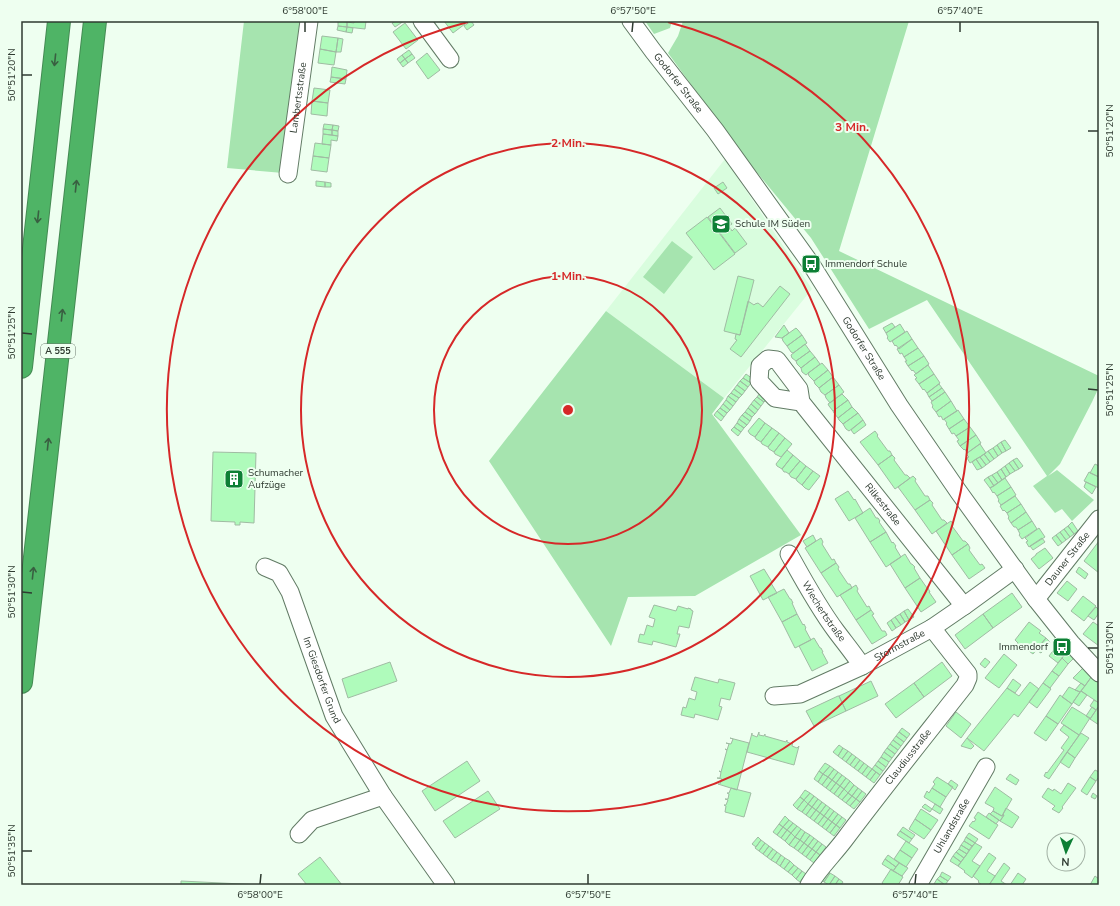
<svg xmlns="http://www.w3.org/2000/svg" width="1120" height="906" viewBox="0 0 1120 906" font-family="'Nunito Sans',sans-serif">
	<rect width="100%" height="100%" fill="#eefff0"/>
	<path fill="#d9fdde" d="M725,159L812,289L724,398L606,311Z"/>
	<path fill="#a6e4af" d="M244,21H303L283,173L227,168Z
		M645,21H672L670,28L654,34Z
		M683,21H909L839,251L1099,376V387L1092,402L1060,464L1048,476L1057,470L1094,500L1072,521L1062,509L1055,513L1033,486L1047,476L927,300L869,329L811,238L741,153L668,53L678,36Z
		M672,241L693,257L664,294L643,277Z
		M606,311L724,398L712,414L801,535L695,596L628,597L611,646L489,461Z"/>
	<path fill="#affbbb" stroke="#a0bba3" d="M338,21L347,22V27L338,26Z
		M354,21H366L365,29L347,27V22L354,23Z
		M396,21H404L395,27L392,23Z
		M444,21H463L465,24L453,33Z
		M471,21L474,25L467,30L464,26Z
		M405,23L418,40L406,49L393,32Z
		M338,26L347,27L346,32L337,30Z
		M347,27L353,28L352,33L346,32Z
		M322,36L338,38L336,52L320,49Z
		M338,38L343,39L341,52H336Z
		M320,49L336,52L334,65L318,63Z
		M409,50L412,54L405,59L402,55Z
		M427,53L440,70L428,79L416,62Z
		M412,54L415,58L408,63L405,59Z
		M402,55L405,59L400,63L397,59Z
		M405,59L408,63L403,67L400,63Z
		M332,67L347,70L346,79L331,77Z
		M331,77L346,79L345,84L330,82Z
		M314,88L330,90L328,103L312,101Z
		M312,101L328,103L327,116L311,114Z
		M324,124L333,125L332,130L323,129Z
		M333,125L339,126L338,131L332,130Z
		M323,129L332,130V135L323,134Z
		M332,130L338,131V136L332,135Z
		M323,134L338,136L337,141L331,140V145L322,144Z
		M315,143L331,145L329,158L313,156Z
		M313,156L329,158L327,172L311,170Z
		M316,181L325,182V187L316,186Z
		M325,182L331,183V187H325Z
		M723,182L727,188L718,194L714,188Z
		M720,208L732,224L729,226L732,231L735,228L747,244L735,253L708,217Z
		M707,217L735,254L714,270L686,233Z
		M738,276L754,280L740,335L724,331Z
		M780,286L790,294L741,357L730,349L737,340L735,339L736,334L740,335L748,301L754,305L755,304L758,303L763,307Z
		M892,323L895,327L886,333L883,328Z
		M900,324L905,332L890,342L887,338L888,337L886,333Z
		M784,325L789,333L782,338L775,337Z
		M796,328L798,330L802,335L787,346L783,341L782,338Z
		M907,331L912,339L899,349L896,345L895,346L892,341Z
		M802,335L807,343L793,353L791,352L787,346Z
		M912,339L918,348L904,357L902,353L900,354L897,349Z
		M805,344L810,351L796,361L792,358L791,355Z
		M918,348L924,356L908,366L905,361H907L904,357Z
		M810,351L815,357L801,368L797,364L796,361Z
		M924,356L929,364L916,374L913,370L912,371L908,366Z
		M815,357L820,364L806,375L802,372L801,368Z
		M822,363L828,370L814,381L809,376L808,373Z
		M928,365L934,374L919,384L915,379L917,378L914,375Z
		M828,370L833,377L819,388L815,384L814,381Z
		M746,374L753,379L751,383L743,378Z
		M934,374L940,383L927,393L924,389L923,390L919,384Z
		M833,377L839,385L825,395L821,392L819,388Z
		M743,378L751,383L748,387L740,381Z
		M740,381L748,387L745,391L737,385Z
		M939,384L942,388L929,397L927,393Z
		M737,385L745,391L742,395L734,389Z
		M839,385L844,392L830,403L826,398L825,395Z
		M942,388L945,392L932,401L929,397Z
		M734,389L742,395L739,398L731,393Z
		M945,392L951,401L936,412L932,407L933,406L931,402Z
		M731,393L739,398L736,402L728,396Z
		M760,393L767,399L764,402L757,397Z
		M842,394L848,400L833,411L829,406L828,404Z
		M728,396L736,402L733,406L726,400Z
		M757,397L764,402L761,406L754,400Z
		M726,400L733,406L730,410L723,404Z
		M754,400L761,406L758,410L751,404Z
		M848,400L852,407L838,418L834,413L833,411Z
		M951,401L957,411L943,420L941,416L939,417L936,412Z
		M723,404L730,410L727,413L720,408Z
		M751,404L758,410L755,414L748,408Z
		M852,407L858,413L843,424L839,420L838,418Z
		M720,408L727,413L724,417L717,411Z
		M748,408L755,414L752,417L745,412Z
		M958,410L964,419L949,429L946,424L947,423L944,419Z
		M717,411L724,417L721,421L714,415Z
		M745,412L752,417L750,421L742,415Z
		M858,413L863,420L849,431L846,429L843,424Z
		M742,415L750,421L747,425L739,419Z
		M759,418L765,423L755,437L750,434L748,431Z
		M739,419L747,425L744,428L737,423Z
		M964,419L970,427L956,436L954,433L952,434L949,429Z
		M863,420L866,425L854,434L851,430Z
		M737,423L744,428L741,432L734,427Z
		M765,423L772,428L761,442L756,439L755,437Z
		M734,427L741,432L738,436L731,430Z
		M970,427L976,435L960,446L957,441L959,440L956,436Z
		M772,428L779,433L768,447L762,444L761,442Z
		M875,431L878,435L877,436L888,451H890L892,455L878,465L860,442Z
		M779,433L785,438L774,452L769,449L768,447Z
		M976,435L981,443L967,453L965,449L964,450L960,446Z
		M785,438L792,444L781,457L775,454L774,452Z
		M1005,440L1011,448L1006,451L1001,442Z
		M1001,442L1006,451L1002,453L997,445Z
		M980,444L986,453L970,463L967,458L969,457L966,454Z
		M997,445L1002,453L998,456L993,448Z
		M993,448L998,456L994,459L988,451Z
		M787,450L793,455L782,469L777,466L776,464Z
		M988,451L994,459L990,462L984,454Z
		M213,452L256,453L254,523L240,522V525H235V522L211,521Z
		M984,454L990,462L986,465L980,457Z
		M793,455L800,461L789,474L786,472H784L782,469Z
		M892,455L895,458L894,460L905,475H907L910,478L895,489L878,465Z
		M980,457L986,465L982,468L976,459Z
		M1017,458L1023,466L1019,469L1013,460Z
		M976,459L982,468L977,470L972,462Z
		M1013,460L1019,469L1015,471L1009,463Z
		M800,461L806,466L796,479L791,477L789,474Z
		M1009,463L1015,471L1010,474L1005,466Z
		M1095,464L1099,466V477L1090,473Z
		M806,466L813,471L802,485L797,481L796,479Z
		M1005,466L1010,474L1006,477L1001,469Z
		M1001,469L1006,477L1002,480L997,472Z
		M813,471L820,476L809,490L805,488L802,485Z
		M997,472L1002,480L998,483L992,475Z
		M1089,472L1099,477V488L1084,481Z
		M992,475L998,483L994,486L988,477Z
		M913,476L916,479L915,481L925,496H928L930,500L915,510L898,487Z
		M988,477L994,486L990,488L984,480Z
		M1005,478L1011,487L997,496L994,492L993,493L990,488Z
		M1086,482L1096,487L1092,494L1084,487Z
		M1011,487L1016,495L1001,505L998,501L999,500L997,496Z
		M848,491L854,500L855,499L863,513L849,521L835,499Z
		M1015,496L1021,504L1007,513L1004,510L1003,511L1000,506Z
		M930,500L933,503L932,505L942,520H944L947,523L932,534L915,510Z
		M1021,504L1026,512L1011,523L1008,518L1009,517L1007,513Z
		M870,508L876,518H878L880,521L879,522L886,532L870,542L855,518Z
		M1026,512L1032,521L1018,530L1016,527H1014L1011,523Z
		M951,521L953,524L952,526L963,541H965L968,544L952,555L936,531Z
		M1032,521L1037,529L1022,539L1019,535L1020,534L1018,530Z
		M1072,522L1078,531L1074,534L1068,526Z
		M1068,526L1074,534L1070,537L1064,529Z
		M1039,528L1045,537L1029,547L1026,542L1028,541L1025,538Z
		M1064,529L1070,537L1066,540L1060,532Z
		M886,532L892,543L893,542L896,546L895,547L901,557L886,567L870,542Z
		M1060,532L1066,540L1062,543L1056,535Z
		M813,535L816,541L807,547L803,541Z
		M1056,535L1062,543L1058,546L1052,538Z
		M821,538L823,542L822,544L832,560L834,559L836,563L821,573L805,548Z
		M1042,538L1045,542L1033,550L1030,546Z
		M1099,541V573L1084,561Z
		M968,544L970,548L969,550L980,565L982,564L985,568L969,579L952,555Z
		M1045,548L1053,558L1039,569L1031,559L1036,555V554Z
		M905,554L911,564H912L915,567L914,568L920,578L905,588L890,564Z
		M836,563L839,567L838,569L848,584H850L852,588L837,597L821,573Z
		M1079,567L1088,574L1085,579L1076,572Z
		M764,569L772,582L771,583L777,593L763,600L750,576Z
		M920,578L927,588H928L930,592H929L936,602L921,612L905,588Z
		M1067,581L1077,589L1068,601L1057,593Z
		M856,585L858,589L857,591L867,607L869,606L871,610L856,620L840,595Z
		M784,589L790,599H791L793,603H792L797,614L782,622L768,597Z
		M1012,593L1022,607L993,628L983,614Z
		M1083,596L1096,606L1084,621L1071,611Z
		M654,605L676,611L678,606L688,609V608L691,609V610L693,611L689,628L679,626L677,634H680L676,647L653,641L652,645L638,642L640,634L644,635L647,625L653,627L655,619L649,617Z
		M1096,607L1099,610V613L1094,620L1088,616Z
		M908,609L914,617L909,620L904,611Z
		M871,610L874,614L872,615L882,631H885L887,635L872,644L856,620Z
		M904,611L909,620L905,622L900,614Z
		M797,614L803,625L804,624L806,628L805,629L811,640L795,648L782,622Z
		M900,614L905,622L901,625L895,617Z
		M983,614L993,628L965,649L955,635Z
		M895,617L901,625L896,628L891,620Z
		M891,620L896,628L892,631L887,623Z
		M1029,622L1041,631L1039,633L1046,638L1033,654L1026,649V651L1017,644L1018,643L1015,640Z
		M1093,622L1099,626V646L1083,634Z
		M814,638L820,648H821L823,652H822L828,663L812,671L799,646Z
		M1046,638L1050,642L1041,653L1036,650Z
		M1056,647L1065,654L1058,663L1049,656Z
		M1067,651L1074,658L1068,664L1062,658Z
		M1004,654L1017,665L999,688L985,678Z
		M985,658L990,662L985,668L980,664Z
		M1062,658L1068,664L1059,676L1052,671Z
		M390,662L397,681L348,698L342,679Z
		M942,662L952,676L924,697L914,683Z
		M1083,668L1092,676L1085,686L1073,678Z
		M1052,671L1059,676L1050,688L1043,683Z
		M1092,676L1099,683V703L1081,691Z
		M695,677L718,683L719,679L735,683L730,700L721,698L719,706L722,707L718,720L695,714L694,718L681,715L683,707L686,708L689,698L695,700L697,692L691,690Z
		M1013,679L1021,685L1015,693L1007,688Z
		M871,681L878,696L846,711L839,696Z
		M1030,682L1039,689L1018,717L1014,714L984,751L967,738L1007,688L1019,696Z
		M914,683L924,697L896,718L885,704Z
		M1043,683L1051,689L1037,708L1029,702Z
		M1081,683L1085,686L1080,692L1075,690Z
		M1069,687L1080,692L1072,704L1062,697Z
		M1081,691L1087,695L1079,706L1073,702Z
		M1060,695L1072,704L1058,724L1046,716Z
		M838,696H839L846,711L814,726L806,711Z
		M1094,700L1099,703V706L1096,710L1090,706Z
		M1099,706V725L1090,719Z
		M1072,707L1090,718L1079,735L1061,723Z
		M1092,707L1096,710L1090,719L1086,716Z
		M956,712L971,724L961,738L946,726Z
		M1046,716L1058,724L1046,741L1034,733Z
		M1064,725L1079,735L1049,779L1044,776L1046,772L1047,773L1064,750L1061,748L1069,737L1060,730Z
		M902,728L910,734L907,738L899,732Z
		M759,732V735L764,736L765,734V736L786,742L787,740V742L792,744L793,741L792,746L797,748L799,746L794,765L747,752L752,733V735L757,737Z
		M899,732L907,738L904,742L896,736Z
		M1081,733L1089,738L1075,758L1067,752Z
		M896,736L904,742L901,746L893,740Z
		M730,738L749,743L737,790L718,784H720L722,779L717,778H720L721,772L719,771L721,772L727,750L725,749L727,750L729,744L726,743L731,744L733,739Z
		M967,738L974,746L971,749L961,746Z
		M893,740L901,746L898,750L890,744Z
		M890,744L898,750L895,754L887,748Z
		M839,745L843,748L838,756L833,752Z
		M843,748L848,751L842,759L838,756Z
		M887,748L895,754L892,758L884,752Z
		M848,751L852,754L846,762L842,759Z
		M884,752L892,758L889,762L881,757Z
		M1067,752L1075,758L1069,768L1060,762Z
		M852,754L856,757L850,765L846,762Z
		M856,757L860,760L854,768L850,765Z
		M881,757L889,762L886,767L878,761Z
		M860,760L864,763L858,771L854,768Z
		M467,761L480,781L435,811L422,791Z
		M878,761L886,767L883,771L875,765Z
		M825,763L830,766L823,774L819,771Z
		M864,763L868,766L862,774L858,771Z
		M875,765L883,771L880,775L872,769Z
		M830,766L834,769L828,777L823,774Z
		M868,766L872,769L866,777L862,774Z
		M834,769L838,772L832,780L828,777Z
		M872,769L876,772L870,780L866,777Z
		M1095,770L1099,772V779L1098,778L1096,781L1090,777Z
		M819,771L823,774L818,782L814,779Z
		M838,772L842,775L836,783L832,780Z
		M876,772L880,775L874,783L870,780Z
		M823,774L828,777L822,785L818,782Z
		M1010,774L1019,780L1016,785L1006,779Z
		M842,775L846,778L840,786L836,783Z
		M828,777L832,780L826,788L822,785Z
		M937,777L953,787L946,797L932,788L935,784L933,782Z
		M1090,777L1096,781L1087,795L1081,791Z
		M846,778L850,781L844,789L840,786Z
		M832,780L836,783L830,791L826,788Z
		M951,780L958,785L955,790L948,784Z
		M850,781L854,785L848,793L844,789Z
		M836,783L840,786L834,794L830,791Z
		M1068,783L1076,788L1062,807L1063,808L1059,813L1052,809L1055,806L1042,797L1048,788L1053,791L1054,789L1061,794Z
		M854,785L858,788L852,796L848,793Z
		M840,786L844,789L838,797L834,794Z
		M995,787L1012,799L1002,816L1000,815L993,811L994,808L985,803Z
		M731,788L751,793L744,817L725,812L726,806L724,805H726L728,800L725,799H728L729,794L727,793H729Z
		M858,788L862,791L856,799L852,796Z
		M932,788L946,797L940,807L924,797L927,791L929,793Z
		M844,789L848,793L842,800L838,797Z
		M805,790L810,793L804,800L800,797Z
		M488,791L500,809L455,838L443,821Z
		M862,791L866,794L860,802L856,799Z
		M810,793L814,796L808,804L804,800Z
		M848,793L852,796L846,803L842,800Z
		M1093,793L1097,796L1095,799L1091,797Z
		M814,796L818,799L812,807L808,804Z
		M852,796L856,799L850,806L846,803Z
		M800,797L804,800L797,809L793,805Z
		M818,799L822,802L816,810L812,807Z
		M856,799L860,802L854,809L850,806Z
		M804,800L808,804L802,812L797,809Z
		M822,802L826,805L820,813L816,810Z
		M808,804L812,807L806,815L802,812Z
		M925,804L932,809L930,812L922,807Z
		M935,804L943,809L940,814L932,809Z
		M826,805L830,808L824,816L820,813Z
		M812,807L816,810L810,818L806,815Z
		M830,808L834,811L828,819L824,816Z
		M1006,808L1019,817L1012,828L1000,821L1004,815L1003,814Z
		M921,809L938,820L931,830L915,819Z
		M816,810L820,813L814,821L810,818Z
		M834,811L838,814L832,822L828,819Z
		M993,811L1000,815L1002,816L1003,814L1004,815L1000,821L990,814Z
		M978,812L998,825L989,839L969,826L973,821L974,822L976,819L974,818Z
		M820,813L824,816L818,824L814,821Z
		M989,813L999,820L996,824L986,817Z
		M838,814L842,817L836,825L832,822Z
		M785,816L789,820L783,827L779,824Z
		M824,816L828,819L822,827L818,824Z
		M842,817L846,820L840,828L836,825Z
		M828,819L832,822L826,830L822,827Z
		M915,819L931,830L924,839L909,829Z
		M789,820L793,823L787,830L783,827Z
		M832,822L836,825L830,833L826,830Z
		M793,823L797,826L791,833L787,830Z
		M779,824L783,827L777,835L773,832Z
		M836,825L840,828L834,836L830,833Z
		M797,826L801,829L795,837L791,833Z
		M783,827L787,830L781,838L777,835Z
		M903,827L915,835L912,839L900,831Z
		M801,829L805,832L800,840L795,837Z
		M787,830L791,833L785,841L781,838Z
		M900,831L912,839L909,843L897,835Z
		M805,832L810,835L804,843L800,840Z
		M791,833L795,837L789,845L785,841Z
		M969,833L978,839L975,843L966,837Z
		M810,835L814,838L808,846L804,843Z
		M758,837L761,840L756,847L752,844Z
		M795,837L800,840L794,848L789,845Z
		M966,837L975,843L972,846L964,841Z
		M814,838L818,841L812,849L808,846Z
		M761,840L765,843L759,851L755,848Z
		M800,840L804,843L798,851L794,848Z
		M818,841L822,844L816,852L812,849Z
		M906,841L918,849L912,858L900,850Z
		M964,841L972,846L969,850L961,845Z
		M765,843L769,846L763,854L759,851Z
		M804,843L808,846L802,854L798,851Z
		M975,843L982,847L972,861L980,866L972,878L964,872L965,871L958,866Z
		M822,844L826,847L820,855L816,852Z
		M961,845L969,850L967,854L959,849Z
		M769,846L773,849L767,857L763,854Z
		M808,846L812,849L806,857L802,854Z
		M773,849L777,852L771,860L767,857Z
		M812,849L816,852L810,860L806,857Z
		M959,849L967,854L964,858L956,852Z
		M900,850L912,858L906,867L894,859Z
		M777,852L781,855L776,863L771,860Z
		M816,852L820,855L814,863L810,860Z
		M956,852L964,858L961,862L953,856Z
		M989,853L996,858L987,871L995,876L989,885H982L978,882L979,881L973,876Z
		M781,855L785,858L780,866L776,863Z
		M888,855L899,863L896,867L885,859Z
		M953,856L961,862L958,866L950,861Z
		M320,857L342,885H307L298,874Z
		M785,858L790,861L784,869L780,866Z
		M885,859L896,867L893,871L882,864Z
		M790,861L794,865L788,872L784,869Z
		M899,863L908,868L902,876L893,871Z
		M1004,863L1010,868L1001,881L1007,885H989Z
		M794,865L798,868L792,875L788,872Z
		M798,868L802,871L796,879L792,875Z
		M891,869L903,877L898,885H884L882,883Z
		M826,870L830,873L824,882L820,879Z
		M802,871L806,874L800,882L796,879Z
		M942,872L951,877L948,881L940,876Z
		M830,873L835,876L829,885L824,882Z
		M1018,873L1026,879L1022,885H1010Z
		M835,876L839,879L835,885H829Z
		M940,876L948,881L945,885L937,879Z
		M1095,876L1099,879V885H1090Z
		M839,879L843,882L841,885H835Z
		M937,879L945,885H936L934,884Z
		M181,881L262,885H181Z"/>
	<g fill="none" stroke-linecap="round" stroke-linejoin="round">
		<defs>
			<g id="minor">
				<path d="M422,21L450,59"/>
				<path id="s1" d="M631,21L653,51L715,130L811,264L899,405L958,491L1036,599L1071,643L1099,673"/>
				<path id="s2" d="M288,174L309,21"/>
				<path id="s3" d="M801,402L775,398L759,381L760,366L768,359L777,360L799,389L801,402L964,606"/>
				<path id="s4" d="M789,554C804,581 818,607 836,631C845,643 854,654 862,666"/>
				<path id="s5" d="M265,567L279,573L290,592L334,716L383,796L446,885"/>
				<path id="s6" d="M1036,599L1099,519"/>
				<path id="s7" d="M774,696L800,694L862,666L932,628L964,606L1015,569"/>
				<path d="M299,834L312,820L383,796"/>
				<path id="s8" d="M809,885C819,868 833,855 845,839C884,787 925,736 965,685L968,678V674L932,628"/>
				<path id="s9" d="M918,885L986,767"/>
			</g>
			<path id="highway" d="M21,367L59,21
				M21,682L95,21"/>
		</defs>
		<use href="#minor" stroke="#627b65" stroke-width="19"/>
		<use href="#highway" stroke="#448a53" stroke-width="24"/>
		<use href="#minor" stroke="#fff" stroke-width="17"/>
		<use href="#highway" stroke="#4fb466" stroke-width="22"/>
	</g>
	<defs><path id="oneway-shaft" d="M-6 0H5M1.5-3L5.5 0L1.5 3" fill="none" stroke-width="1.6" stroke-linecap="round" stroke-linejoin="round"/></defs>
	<g stroke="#395f41">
		<use href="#oneway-shaft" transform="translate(55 60) rotate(96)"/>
		<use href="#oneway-shaft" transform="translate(76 186) rotate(-84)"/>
		<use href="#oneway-shaft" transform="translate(38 217) rotate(96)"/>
		<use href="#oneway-shaft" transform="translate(62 315) rotate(-84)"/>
		<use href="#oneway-shaft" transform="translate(48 444) rotate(-84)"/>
		<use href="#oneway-shaft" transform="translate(33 573) rotate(-84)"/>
	</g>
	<path fill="none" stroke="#2f3b31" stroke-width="1.5" d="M305,32V22M632,32L633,22M960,32V22M22,75H32M1088,131H1098M22,333L32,334M1088,389L1098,390M22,592L32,593M1088,648H1098M22,851H32M260,884L261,874M588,884V874M915,884L916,874"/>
	<g fill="none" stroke="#d62828" stroke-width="2">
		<circle cx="568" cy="410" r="134"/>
		<circle cx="568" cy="410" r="267"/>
		<path d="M668 22A401 401 0 1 1 468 22"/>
	</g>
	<defs>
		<symbol id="school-square" viewBox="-11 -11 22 22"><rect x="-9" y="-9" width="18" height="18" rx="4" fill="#0d7f35" stroke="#eefff0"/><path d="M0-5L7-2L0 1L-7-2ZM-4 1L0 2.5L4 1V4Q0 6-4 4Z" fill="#fff"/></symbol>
		<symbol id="bus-square" viewBox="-11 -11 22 22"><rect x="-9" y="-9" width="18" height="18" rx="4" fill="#0d7f35" stroke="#eefff0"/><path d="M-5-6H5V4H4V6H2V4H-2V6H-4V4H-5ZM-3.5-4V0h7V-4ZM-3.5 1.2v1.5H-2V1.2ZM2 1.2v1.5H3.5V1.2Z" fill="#fff"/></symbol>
		<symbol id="building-square" viewBox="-11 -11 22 22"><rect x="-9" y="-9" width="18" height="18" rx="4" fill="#0d7f35" stroke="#eefff0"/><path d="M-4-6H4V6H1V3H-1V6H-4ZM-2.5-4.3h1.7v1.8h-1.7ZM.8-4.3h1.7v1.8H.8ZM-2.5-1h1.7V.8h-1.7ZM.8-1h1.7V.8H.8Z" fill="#fff"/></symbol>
	</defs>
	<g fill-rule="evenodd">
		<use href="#school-square" x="710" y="213" width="22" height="22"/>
		<use href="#bus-square" x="800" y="253" width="22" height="22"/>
		<use href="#building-square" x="223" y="468" width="22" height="22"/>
		<use href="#bus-square" x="1051" y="636" width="22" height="22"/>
	</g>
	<g text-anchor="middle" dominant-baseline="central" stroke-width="4" stroke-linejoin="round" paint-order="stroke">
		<rect fill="#eefff0" stroke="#68766a" stroke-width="1" x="41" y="344" width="34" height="14" rx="3"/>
		<g font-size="9" font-weight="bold" fill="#2f3b31">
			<text x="58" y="351">A 555</text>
		</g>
		<g font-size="10" fill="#2f3b31" stroke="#eefff0">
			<text stroke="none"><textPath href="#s1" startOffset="78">Godorfer Straße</textPath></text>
			<text stroke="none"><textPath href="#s2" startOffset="77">Lambertsstraße</textPath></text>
			<text stroke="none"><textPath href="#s1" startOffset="402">Godorfer Straße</textPath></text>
			<text stroke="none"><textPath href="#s3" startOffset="265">Rilkestraße</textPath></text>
			<text stroke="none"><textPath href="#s6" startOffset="51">Dauner Straße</textPath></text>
			<text stroke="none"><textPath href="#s4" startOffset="67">Wiechertstraße</textPath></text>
			<text stroke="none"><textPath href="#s7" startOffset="137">Stormstraße</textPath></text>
			<text stroke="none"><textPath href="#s5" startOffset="131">Im Giesdorfer Grund</textPath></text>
			<text stroke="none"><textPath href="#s8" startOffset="162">Claudiusstraße</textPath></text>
			<text stroke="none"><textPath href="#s9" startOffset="68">Uhlandstraße</textPath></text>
		</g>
		<g font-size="10" fill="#2f3b31" stroke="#eefff0" text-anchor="start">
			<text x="735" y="224">Schule IM Süden</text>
			<text x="825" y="264">Immendorf Schule</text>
			<text x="248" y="473">Schumacher<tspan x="248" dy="12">Aufzüge</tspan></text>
			<text x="1048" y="647" text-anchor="end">Immendorf</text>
		</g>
	</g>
	<circle cx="568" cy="410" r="6" fill="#d62828" stroke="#eefff0" stroke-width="2"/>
	<g font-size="12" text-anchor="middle" font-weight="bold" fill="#d62828" stroke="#eefff0" stroke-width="4" stroke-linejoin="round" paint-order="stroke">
		<text x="852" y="131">3 Min.</text>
		<text x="568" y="147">2 Min.</text>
		<text x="568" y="280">1 Min.</text>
	</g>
	<rect width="1120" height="906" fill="none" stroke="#eefff0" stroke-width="44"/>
	<g transform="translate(1066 852) rotate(183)"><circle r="19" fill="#eefff0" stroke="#a2b1a4"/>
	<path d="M0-3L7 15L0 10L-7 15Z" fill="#0d7f35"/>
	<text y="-6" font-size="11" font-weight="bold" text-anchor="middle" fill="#2f3b31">N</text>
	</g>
	<rect x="22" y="22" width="1076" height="862" fill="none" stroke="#2f3b31" stroke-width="1.5"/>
	<g font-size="10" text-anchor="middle" fill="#2f3b31">
		<text x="305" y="14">6°58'00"E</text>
		<text x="633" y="14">6°57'50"E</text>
		<text x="960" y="14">6°57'40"E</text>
		<text transform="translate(11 75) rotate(-90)" y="4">50°51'20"N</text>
		<text transform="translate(1109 131) rotate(-90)" y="4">50°51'20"N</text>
		<text transform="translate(11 333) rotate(-90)" y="4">50°51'25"N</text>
		<text transform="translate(1109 390) rotate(-90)" y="4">50°51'25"N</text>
		<text transform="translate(11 592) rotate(-90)" y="4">50°51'30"N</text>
		<text transform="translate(1109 648) rotate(-90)" y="4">50°51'30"N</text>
		<text transform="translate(11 851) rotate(-90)" y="4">50°51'35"N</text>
		<text x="260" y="898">6°58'00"E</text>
		<text x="588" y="898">6°57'50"E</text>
		<text x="915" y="898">6°57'40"E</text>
	</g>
</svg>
